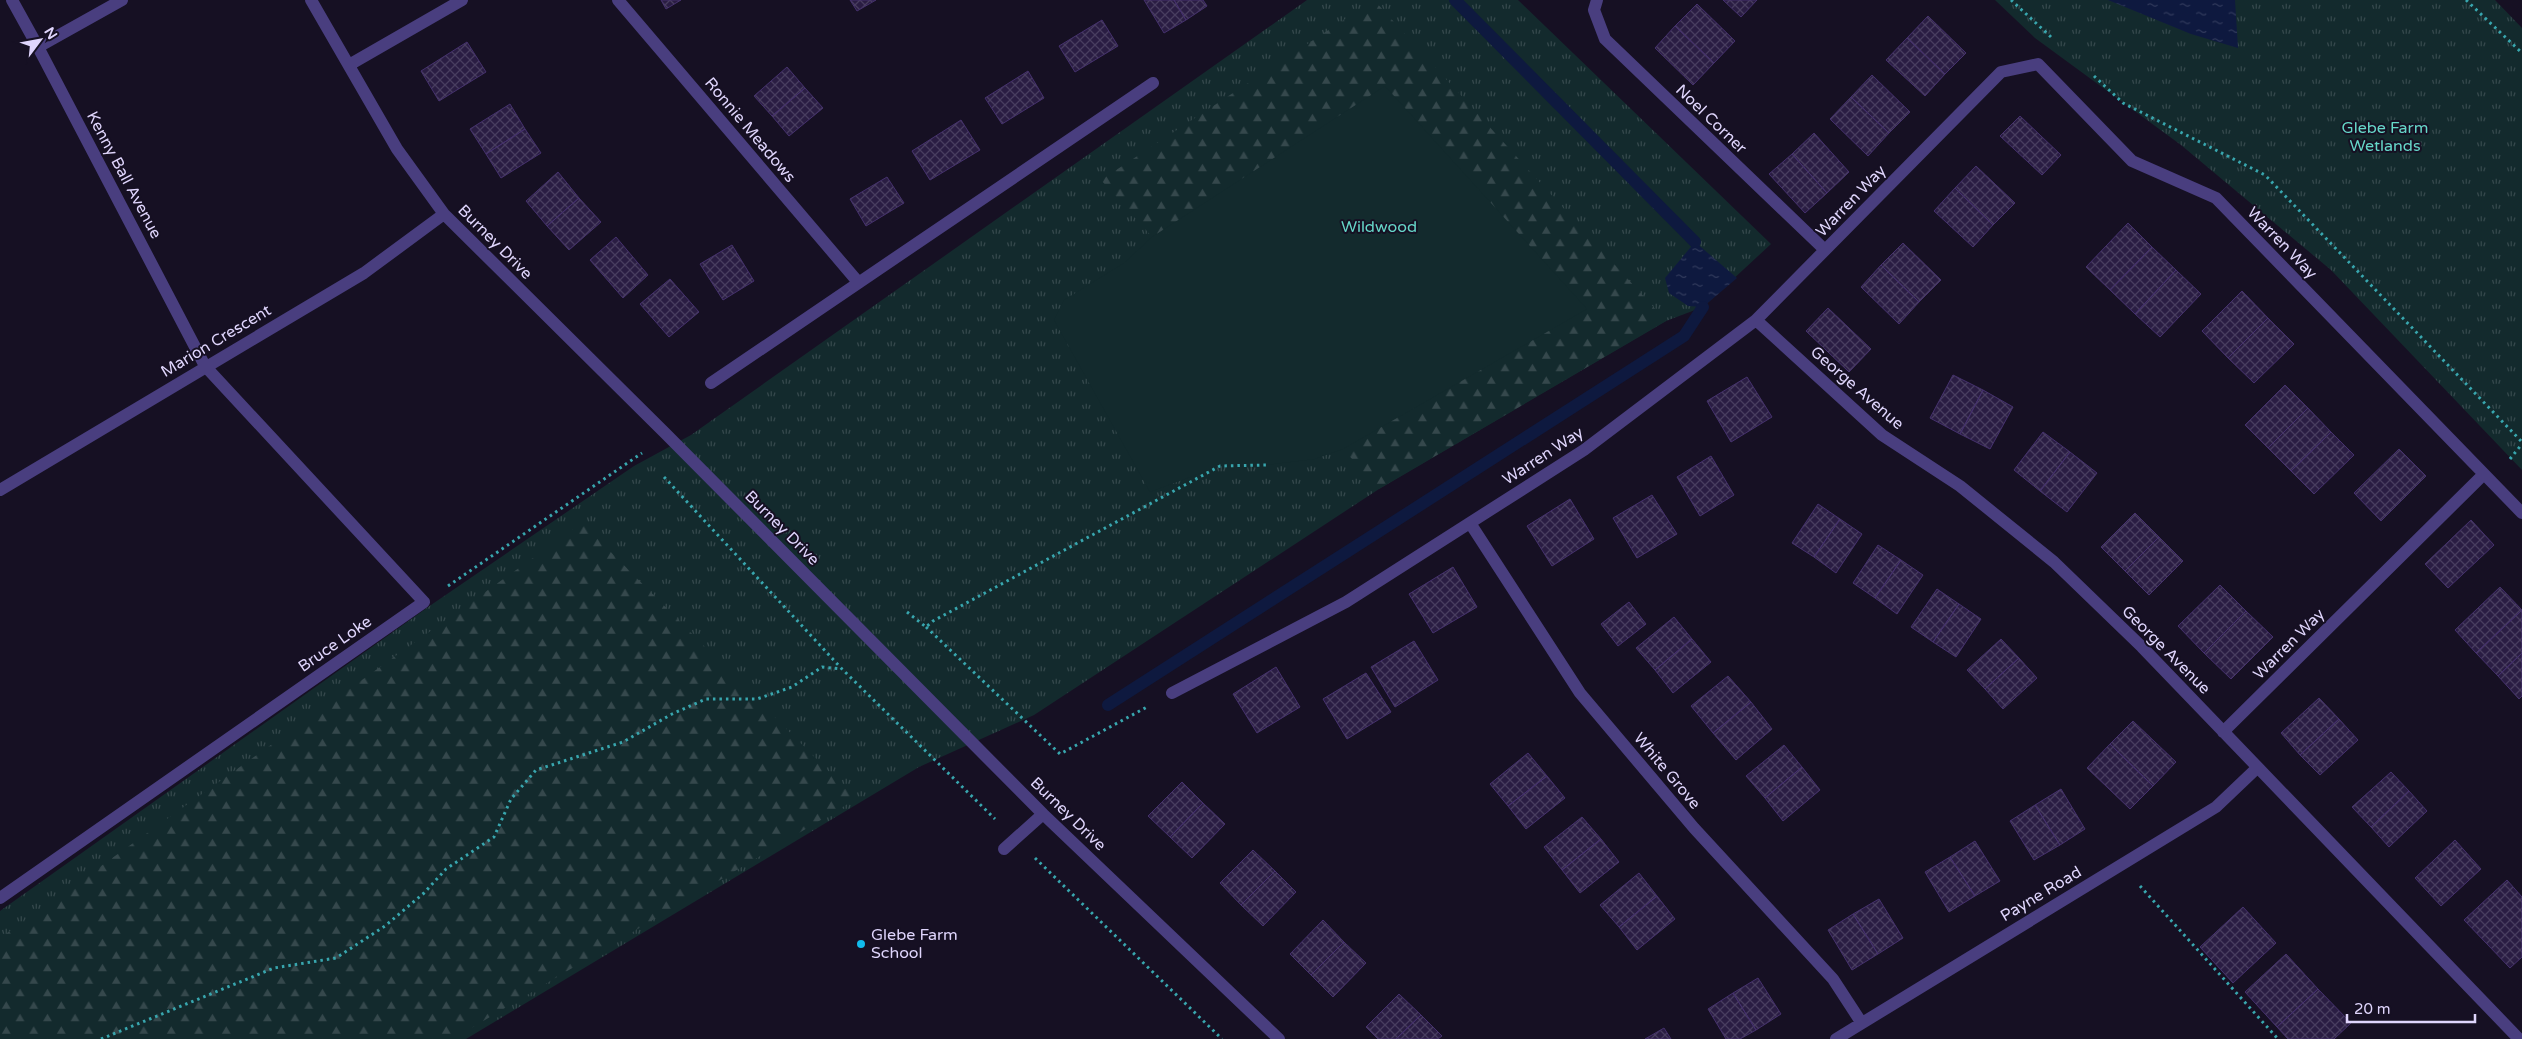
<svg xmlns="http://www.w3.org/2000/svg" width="2522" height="1039" viewBox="0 0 2522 1039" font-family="'Varela Round',sans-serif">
	<defs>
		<pattern id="grass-tufts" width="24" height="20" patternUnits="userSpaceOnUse" patternTransform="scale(1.25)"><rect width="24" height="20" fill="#132a2d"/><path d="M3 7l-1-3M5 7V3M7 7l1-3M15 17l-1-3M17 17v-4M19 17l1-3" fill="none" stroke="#35484c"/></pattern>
		<pattern id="forest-firs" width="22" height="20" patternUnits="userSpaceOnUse" patternTransform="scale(1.25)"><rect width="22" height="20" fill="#132a2d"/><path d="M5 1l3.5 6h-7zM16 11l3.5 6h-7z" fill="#35484c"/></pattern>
		<pattern id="water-ripples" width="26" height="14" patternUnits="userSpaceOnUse" patternTransform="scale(1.25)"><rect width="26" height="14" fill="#0e193f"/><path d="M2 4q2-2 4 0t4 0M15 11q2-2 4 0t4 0" fill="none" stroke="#313a5c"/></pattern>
		<pattern id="building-cross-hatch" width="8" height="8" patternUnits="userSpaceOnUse" patternTransform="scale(1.25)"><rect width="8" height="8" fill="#2a1d43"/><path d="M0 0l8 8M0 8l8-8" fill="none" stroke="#483d5f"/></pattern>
	</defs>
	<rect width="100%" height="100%" fill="#161023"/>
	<path fill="url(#grass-tufts)" d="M1307,0H1518L1771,244L1703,307L1666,321L1379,489L1034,715L919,767L466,1039H0V911L431,605L634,466L691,435Z
		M1995,0H2495L2522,28V470L2331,270L2181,145L2035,38Z"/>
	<path fill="url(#forest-firs)" d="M1374,0L1666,321L1379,489L1101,180Z
		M582,523L856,799L453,1039H0V938Z"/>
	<path fill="#132a2d" d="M1385,86L1587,309L1343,449L1315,459L1266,465L1220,466L1150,492L1054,320L1064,300L1124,263L1152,237Z"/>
	<path fill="url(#water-ripples)" d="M2108,0H2235L2238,48L2191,34Z
		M1695,242L1737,278L1703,307L1688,306L1669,293L1665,278Z"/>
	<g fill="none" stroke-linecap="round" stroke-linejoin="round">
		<path stroke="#0e193f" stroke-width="12" d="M1455,0L1695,242
			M1108,705L1684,336L1703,307"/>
	</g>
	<path fill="url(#building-cross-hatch)" stroke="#45316d" d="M661,0H681L666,9Z
		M850,0H876L857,11Z
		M1144,0H1174L1186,20L1164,33Z
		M1174,0H1203L1207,6L1186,20Z
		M1723,0H1757L1741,17Z
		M1697,4L1735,41L1714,63L1675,26Z
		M1928,16L1966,53L1945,74L1907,38Z
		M1102,20L1118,46L1075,72L1059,46Z
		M1675,26L1714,63L1693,85L1655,48Z
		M1907,38L1945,74L1925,96L1886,60Z
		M467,42L486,72L439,101L421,71Z
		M787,67L805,88L772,116L754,96Z
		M1028,71L1044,98L1002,124L985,98Z
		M1872,75L1910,112L1889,133L1851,97Z
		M805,88L823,108L789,136L772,116Z
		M1851,97L1889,133L1868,156L1830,119Z
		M510,104L525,129L486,154L470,129Z
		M2020,116L2061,155L2042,175L2000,136Z
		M961,120L980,150L930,180L912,151Z
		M525,129L541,153L501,178L486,154Z
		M1814,133L1849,172L1827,193L1792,154Z
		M1792,154L1827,193L1805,213L1769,174Z
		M1976,166L2015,203L1993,225L1955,188Z
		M558,172L579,198L547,226L526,201Z
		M887,177L904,203L866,226L850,199Z
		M1955,188L1993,225L1973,247L1934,211Z
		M579,198L601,222L569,250L547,226Z
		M2128,223L2152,247L2110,290L2086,267Z
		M616,237L648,275L623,298L590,260Z
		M1903,243L1941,280L1919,302L1881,265Z
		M732,245L754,281L723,300L700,264Z
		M2152,247L2176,270L2135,314L2110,290Z
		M1881,265L1919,302L1899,324L1861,287Z
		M2176,270L2201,294L2160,337L2135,314Z
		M670,279L699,312L669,337L640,304Z
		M2242,291L2268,318L2228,358L2202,331Z
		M1828,308L1871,349L1849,372L1806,331Z
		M2268,318L2294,344L2254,383L2228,358Z
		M1953,375L1983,390L1960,434L1930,418Z
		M1747,377L1772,417L1731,442L1707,401Z
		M2285,385L2308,408L2268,448L2245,425Z
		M1983,390L2013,407L1990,449L1960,434Z
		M2308,408L2331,432L2291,471L2268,448Z
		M2043,432L2070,452L2040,491L2014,470Z
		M2331,432L2354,455L2314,494L2291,471Z
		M2399,449L2426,476L2381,521L2354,493Z
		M2070,452L2097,473L2067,512L2040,491Z
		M1711,456L1734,495L1700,516L1677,477Z
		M1652,495L1677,534L1637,558L1613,518Z
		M1570,499L1594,539L1552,566L1527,526Z
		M1818,504L1840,519L1814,557L1792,543Z
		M2135,513L2159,537L2125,571L2101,547Z
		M1840,519L1862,534L1836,573L1814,557Z
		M2471,520L2494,545L2448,588L2425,564Z
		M2159,537L2183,561L2149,595L2125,571Z
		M1878,545L1901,560L1875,598L1853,583Z
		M1901,560L1923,575L1897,614L1875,598Z
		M1453,567L1477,607L1433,633L1409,594Z
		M2220,585L2246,611L2204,653L2178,626Z
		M2500,587L2522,610L2476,653L2455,630Z
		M1937,589L1959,604L1933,642L1911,627Z
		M1629,602L1646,624L1618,646L1601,624Z
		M1959,604L1981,619L1956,657L1933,642Z
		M2522,610V653L2498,676L2476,653Z
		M2246,611L2273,637L2231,679L2204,653Z
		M1674,617L1692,639L1655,670L1636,648Z
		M1692,639L1711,662L1673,693L1655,670Z
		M2001,639L2019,658L1985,689L1967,670Z
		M1414,641L1438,680L1395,707L1371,667Z
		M2522,653V696L2519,699L2498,676Z
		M2019,658L2037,678L2003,709L1985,689Z
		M1276,667L1300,707L1257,733L1233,694Z
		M1366,673L1391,712L1347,739L1323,699Z
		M1728,676L1751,702L1713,733L1691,706Z
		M2319,698L2339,719L2300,755L2281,733Z
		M1751,702L1772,729L1736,760L1713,733Z
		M2339,719L2358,740L2320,775L2300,755Z
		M2133,721L2176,762L2153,786L2110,744Z
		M2110,744L2153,786L2130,809L2087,768Z
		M1784,745L1802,767L1765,798L1746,776Z
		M1528,753L1547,776L1508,806L1490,784Z
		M1802,767L1820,790L1783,821L1765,798Z
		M2391,772L2409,791L2371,827L2352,807Z
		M1547,776L1565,798L1526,829L1508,806Z
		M1182,782L1203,803L1170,837L1148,816Z
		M2061,789L2085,829L2060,845L2035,805Z
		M2409,791L2427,811L2389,847L2371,827Z
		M1203,803L1225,824L1192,858L1170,837Z
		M2035,805L2060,845L2034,860L2010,821Z
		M1582,817L1601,839L1562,870L1544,847Z
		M1601,839L1619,862L1580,893L1562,870Z
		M2455,840L2481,869L2441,906L2415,878Z
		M1975,841L2000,881L1975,896L1950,857Z
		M1253,850L1275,871L1241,905L1220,883Z
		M1950,857L1975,896L1949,912L1925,872Z
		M1275,871L1296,892L1263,926L1241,905Z
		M1639,873L1657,896L1619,927L1600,905Z
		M2507,880L2522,897V957L2510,968L2464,920Z
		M1657,896L1675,919L1637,950L1619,927Z
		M1879,899L1903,938L1878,954L1853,914Z
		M2243,907L2276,943L2233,983L2200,947Z
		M1853,914L1878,954L1852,970L1828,930Z
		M1323,920L1344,942L1311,975L1290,954Z
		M1344,942L1366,963L1333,997L1311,975Z
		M2286,954L2318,989L2277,1027L2245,992Z
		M1758,978L1781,1014L1756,1030L1733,993Z
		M2318,989L2351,1023L2334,1039H2288L2277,1027Z
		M1733,993L1756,1030L1740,1039H1726L1708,1009Z
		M1399,994L1421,1015L1396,1039H1378L1366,1027Z
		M1421,1015L1442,1036L1438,1039H1396Z
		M1664,1028L1671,1039H1645Z"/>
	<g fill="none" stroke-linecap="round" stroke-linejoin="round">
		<path stroke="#38a6ae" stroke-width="3" stroke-dasharray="2.5 4" stroke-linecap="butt" d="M2011,0L2051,37
			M2466,0L2522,53
			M2094,76L2123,103L2265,175L2522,442
			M2510,459L2522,444
			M664,477L842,669L995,819
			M448,586L642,453
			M907,612L926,627L933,621L1220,466L1266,465
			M926,627L1060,754L1147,707
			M1035,858L1222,1039
			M2140,886L2278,1039
			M101,1039L274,968L336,958L385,926L424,893L446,869L494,837L511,799L536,770L623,742L672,714L706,699H757L792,687L822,667L841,669"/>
		<path stroke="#493e7f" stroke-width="12" d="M311,0L397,149L444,214L665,433L1043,814L1279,1039
			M618,0L858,282
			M1597,0L1594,10L1605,39L1825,250
			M38,47L122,0
			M349,65L462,0
			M1756,320L1882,435L1960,486L2054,562L2142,647L2519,1039
			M711,383L1153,83
			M0,490L364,273L444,214
			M1470,523L1580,693L1694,828L1833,979L1861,1022
			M1172,693L1346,602L1584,450L1756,320L2001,72L2038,64L2132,161L2216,198L2522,513
			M2223,732L2484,474
			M1004,849L1043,814
			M0,898L424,602L205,366L38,47L12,0
			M1836,1039L2216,807L2257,768"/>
	</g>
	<circle fill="#11bbec" stroke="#161023" stroke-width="2" cx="861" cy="944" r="5"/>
	<g text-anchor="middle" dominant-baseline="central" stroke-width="4" stroke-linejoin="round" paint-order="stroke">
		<g font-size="16" fill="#dfd5fc" stroke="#161023">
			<text transform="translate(1711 119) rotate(44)">Noel Corner</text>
			<text transform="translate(750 130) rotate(50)">Ronnie Meadows</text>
			<text transform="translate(124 175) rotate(62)">Kenny Ball Avenue</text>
			<text transform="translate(1851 201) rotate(-46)">Warren Way</text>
			<text transform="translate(495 242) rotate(45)">Burney Drive</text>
			<text transform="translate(2282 243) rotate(46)">Warren Way</text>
			<text transform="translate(216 341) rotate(-31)">Marion Crescent</text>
			<text transform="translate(1857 388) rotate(41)">George Avenue</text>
			<text transform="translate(1543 456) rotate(-33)">Warren Way</text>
			<text transform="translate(782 528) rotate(45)">Burney Drive</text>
			<text transform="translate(335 644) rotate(-35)">Bruce Loke</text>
			<text transform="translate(2289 644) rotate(-45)">Warren Way</text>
			<text transform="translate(2166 650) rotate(45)">George Avenue</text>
			<text transform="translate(1667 771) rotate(50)">White Grove</text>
			<text transform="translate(1068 814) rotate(44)">Burney Drive</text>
			<text transform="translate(2041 894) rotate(-31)">Payne Road</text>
		</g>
		<g font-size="16" fill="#66d7c9" stroke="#161023">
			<text x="2385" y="128">Glebe Farm<tspan x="2385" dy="18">Wetlands</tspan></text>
			<text x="1379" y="227">Wildwood</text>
		</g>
		<g font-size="16" fill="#dfd5fc" stroke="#161023" text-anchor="start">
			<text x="871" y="935">Glebe Farm<tspan x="871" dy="18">School</tspan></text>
		</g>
	</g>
	<g transform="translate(40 40) rotate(58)" stroke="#161023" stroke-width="4" paint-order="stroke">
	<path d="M0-4L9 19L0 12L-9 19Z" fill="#dfd5fc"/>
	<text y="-8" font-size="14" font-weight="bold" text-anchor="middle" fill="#dfd5fc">N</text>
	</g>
	<path d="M2347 1014v8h128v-8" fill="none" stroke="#dfd5fc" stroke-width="2.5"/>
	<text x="2354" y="1014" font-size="15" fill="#dfd5fc" stroke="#161023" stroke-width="4" paint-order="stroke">20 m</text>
</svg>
